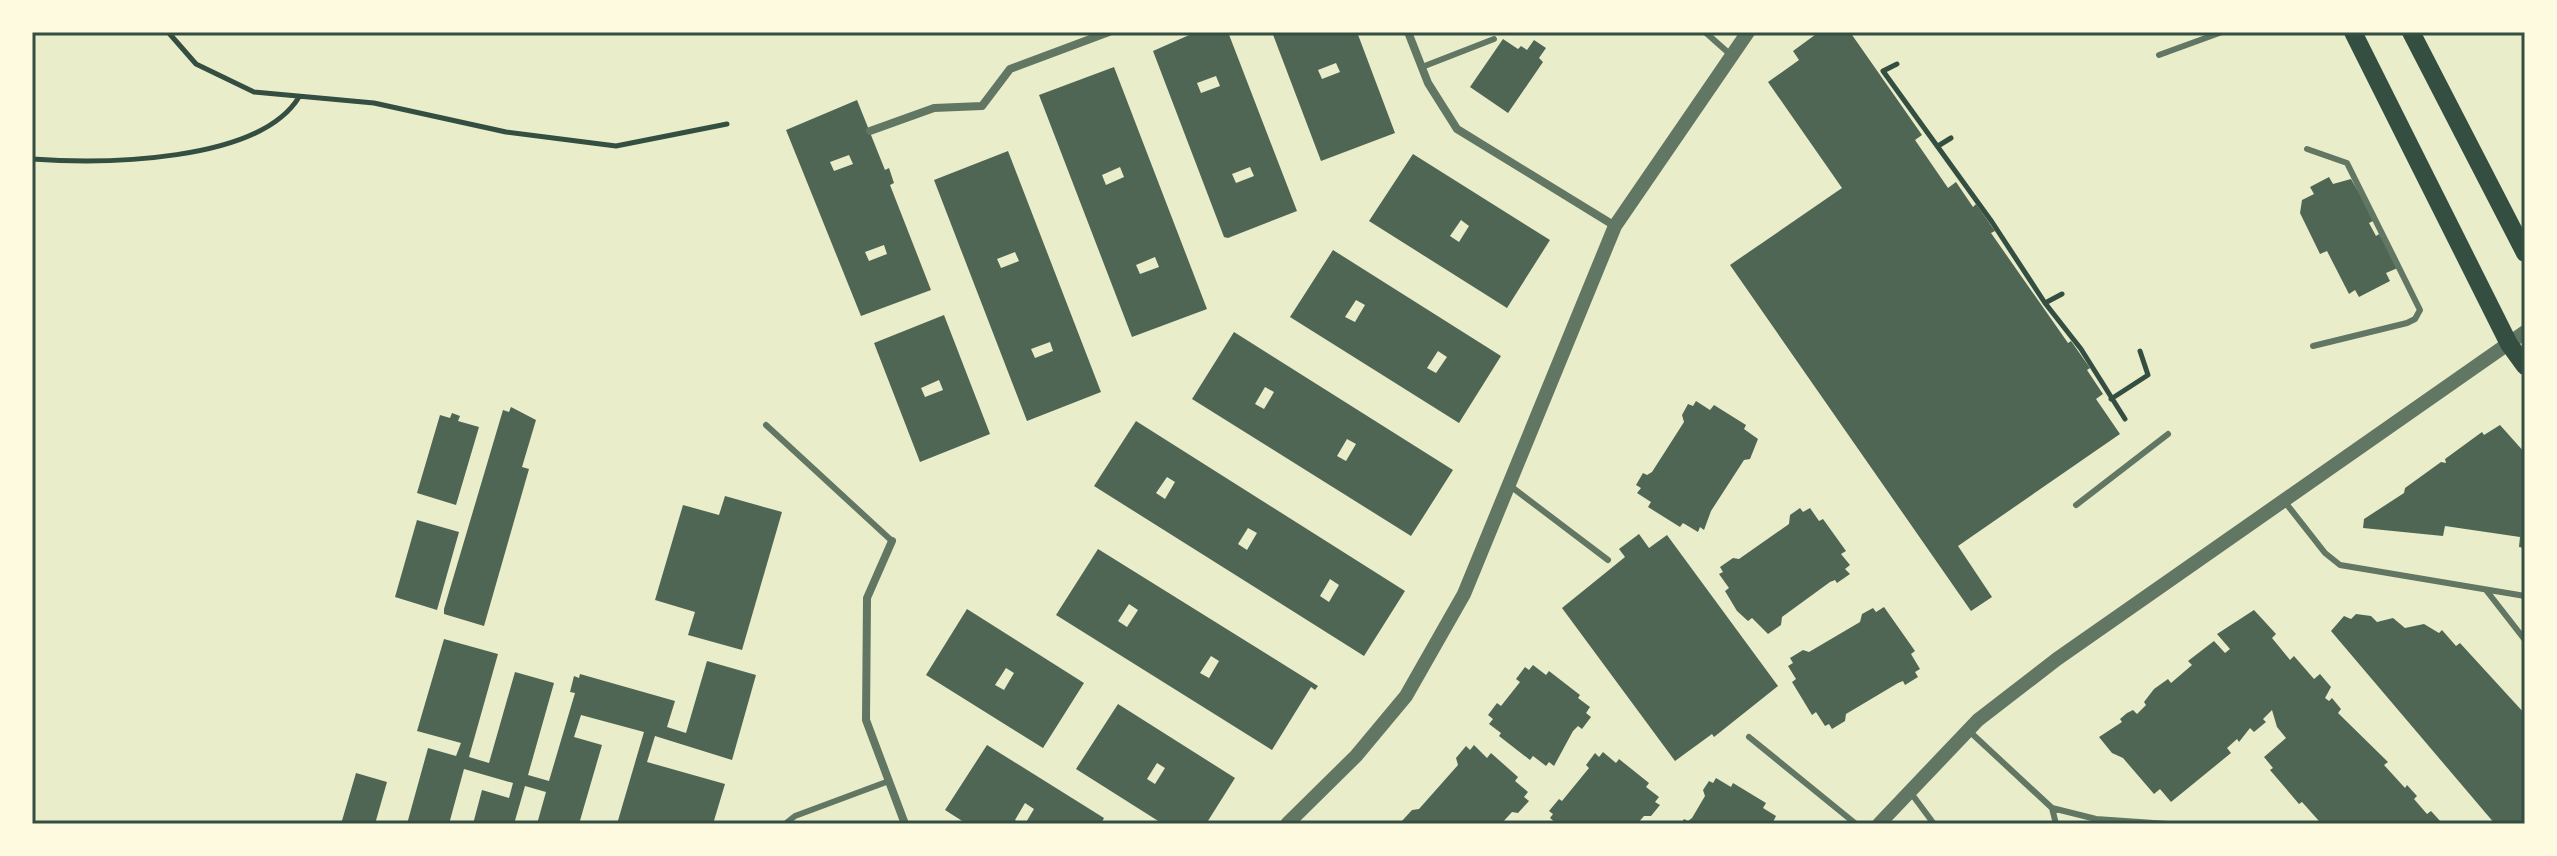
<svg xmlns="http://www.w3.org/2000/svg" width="2557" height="856" viewBox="0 0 2557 856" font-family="Lato,sans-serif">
	<rect width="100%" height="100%" fill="#e9edc9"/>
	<path fill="#4f6655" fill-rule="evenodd" d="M1196,32H1228L1297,211L1228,238L1224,237L1153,51ZM1216,76L1220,86L1201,93L1197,83ZM1250,167L1254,176L1236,183L1232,174Z
		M1272,32H1357L1395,133L1321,161ZM1336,63L1340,72L1322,79L1318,70Z
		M1819,32H1850L1922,135L1915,140L1948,188L1956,182L1973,207L1976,204L1995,231L1991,233L2068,343L2071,341L2090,368L2087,370L2103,394L2096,399L2120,434L1958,546L1992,597L1971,611L1730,265L1842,188L1768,82L1799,60L1793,51Z
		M1503,39L1518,49L1521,46L1527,50L1534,40L1546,48L1539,58L1543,62L1508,113L1470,87Z
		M1114,67L1207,309L1132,337L1039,95ZM1120,167L1124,177L1106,185L1102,175ZM1155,257L1159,267L1140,274L1136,265Z
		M857,100L885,170L889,168L894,183L890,185L931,290L861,316L786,130ZM849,155L853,164L834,171L830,162ZM884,245L887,254L869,261L865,252Z
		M1008,151L1101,392L1027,421L934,180ZM1015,252L1019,261L1001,268L997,259ZM1050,342L1053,351L1035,358L1031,349Z
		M1413,154L1550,240L1507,308L1369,221ZM1461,220L1469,226L1459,242L1450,236Z
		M2329,177L2333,184L2351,179L2375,220L2369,223L2376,236L2379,234L2400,267L2386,273L2390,281L2359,297L2355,290L2349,294L2327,251L2320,254L2300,213L2302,200L2314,194L2310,187Z
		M1333,250L1501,356L1459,423L1290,317ZM1356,300L1365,305L1355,322L1345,317ZM1438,351L1447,357L1436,373L1427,368Z
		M944,315L990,434L920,462L874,343ZM939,380L943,390L925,397L921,388Z
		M1234,332L1453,470L1411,536L1192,399ZM1265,387L1274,392L1264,409L1255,404ZM1347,439L1356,444L1346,461L1337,456Z
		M1696,401L1710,410L1714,405L1746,425L1744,429L1758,439L1750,459L1744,460L1711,511L1704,530L1700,527L1698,532L1683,523L1680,527L1648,507L1651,502L1637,493L1641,488L1636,485L1643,473L1647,475L1652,472L1684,422L1682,415L1688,404L1693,406Z
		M511,407L536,420L522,467L529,469L484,626L444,614V609L503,410L509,412Z
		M452,413L460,416L458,421L479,427L456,505L417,493L440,415L450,418Z
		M1136,421L1405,591L1364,656L1094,486ZM1167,477L1175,482L1165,499L1156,493ZM1248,528L1257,533L1247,550L1238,544ZM1330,579L1339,585L1329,602L1320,596Z
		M2500,425L2525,453V548L2519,547L2520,537L2445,526L2443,536L2363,528L2364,519L2404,493L2405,488L2441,462L2446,463L2445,459L2482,432L2484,435Z
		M725,496L782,512L742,650L688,635L695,612L655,600L683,505L719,515Z
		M1800,508L1803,512L1810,508L1819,521L1823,519L1846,551L1841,554L1850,565L1845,569L1850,574L1837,583L1835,580L1830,582L1782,617L1781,625L1768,634L1752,618L1748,621L1737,611L1725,591L1729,588L1719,574L1723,572L1720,567L1733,558L1739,559L1789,524L1790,515Z
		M417,520L459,532L437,610L395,597Z
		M1639,534L1649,548L1667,535L1778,686L1714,737L1712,734L1675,761L1562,608L1625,557L1619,549Z
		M1098,549L1318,686L1315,690L1311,687L1272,750L1056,615ZM1129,604L1138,610L1127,627L1118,621ZM1211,656L1219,661L1209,678L1200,673Z
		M1884,607L1915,651L1911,654L1920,669L1915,672L1918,677L1905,685L1903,681L1898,683L1846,714L1845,721L1832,729L1829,724L1825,726L1816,712L1812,715L1792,682L1796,679L1788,666L1793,663L1790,658L1803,650L1809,652L1860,622L1862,614L1873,608L1876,612Z
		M967,609L1084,683L1043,748L926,675ZM1006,668L1014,673L1004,690L995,685Z
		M2254,610L2276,634L2272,638L2290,660L2294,656L2314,679L2320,674L2331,687L2325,698L2329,701L2332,698L2341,709L2338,713L2388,762L2384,765L2405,788L2407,785L2417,796L2414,799L2427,814L2431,811L2441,822L2439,824H2316L2319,821L2302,802L2299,804L2270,770L2273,768L2264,757L2286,738L2277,727L2272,710L2263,719L2266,722L2254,732L2250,728L2239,742L2237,739L2227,748L2231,753L2171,802L2160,789L2154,794L2123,758L2112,753L2099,737L2122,722L2120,719L2127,713L2133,710L2137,714L2146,705L2144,702L2154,689L2168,679L2171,683L2192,665L2188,661L2214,641L2225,653L2230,649L2217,634Z
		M2356,614L2371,616L2377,622L2393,618L2405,628L2424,624L2439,633L2442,630L2456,646L2460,643L2525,714V824H2495L2331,631L2344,616L2351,619Z
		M444,639L498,654L469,757L489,763L515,672L554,683L528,775L549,781L575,693L570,692L574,676L579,678L580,674L675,701L667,727L686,733L707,661L756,675L732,760L655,736L647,762L725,784L713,824H617L644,732L581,715L574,737L602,745L579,824H537L546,792L525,786L514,824H473L482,790L509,798L513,783L464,769L449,824H407L428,748L456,756L461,743L417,731Z
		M1533,665L1546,675L1549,671L1580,695L1578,698L1590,707L1586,713L1591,717L1582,729L1578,726L1573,731L1554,766L1549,762L1546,766L1533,756L1530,760L1499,736L1501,733L1489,724L1493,719L1488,715L1497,703L1501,706L1520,682L1516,679L1525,667L1529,670Z
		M1118,704L1235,778L1206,824H1163L1076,769ZM1157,763L1165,768L1155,784L1147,779Z
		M987,745L1104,818L1101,824H1025L1034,809L1025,803L1015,820L1021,824H967L945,810Z
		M1474,745L1487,758L1491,753L1518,777L1515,781L1528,792L1524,797L1529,801L1518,813L1512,812L1501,824L1401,822L1412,810L1419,809L1458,765L1456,758L1466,746L1470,750Z
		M1603,752L1616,763L1619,759L1649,783L1646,787L1659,797L1655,802L1660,805L1651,816H1644L1637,824H1557L1550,818L1553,814L1549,811L1559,799L1562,801L1589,768L1586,765L1595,753L1599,757Z
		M356,773L387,782L375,824H341Z
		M1716,778L1731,787L1733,783L1766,803L1763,808L1776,816L1773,822L1777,824H1681L1684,819L1688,821L1692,818L1705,796L1703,790L1709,781L1713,783Z"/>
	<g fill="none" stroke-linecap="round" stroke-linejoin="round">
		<path stroke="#344e41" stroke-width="5" d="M168,32L196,64L254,92L374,103L506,132L616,146L727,124
			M1897,64L1883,71L1992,222L2045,303L2081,349L2125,419
			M1938,146L1951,138
			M32,159C102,164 259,163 299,97
			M2045,303L2062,294
			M2111,399L2148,375L2140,351"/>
		<path stroke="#617663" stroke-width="6" d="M1705,32L1732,56
			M2159,55L2222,32
			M1422,67L1494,39
			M2307,149L2347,163L2420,310L2415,319L2407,323L2313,346
			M766,425L892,541
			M1509,485L1608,560
			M2285,502L2325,553L2340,565L2525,596
			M2076,505L2168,434
			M2486,590L2525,640
			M1968,730L2052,808L2096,819L2168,824
			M1749,737L1856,824
			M1911,793L1934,824
			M2052,808L2056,824
			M785,824L795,816L889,781"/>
		<path stroke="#617663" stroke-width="8" d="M1408,32L1428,83L1457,129L1615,226
			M870,131L934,108L982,106L1010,69L1109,32
			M892,541L867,598L866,720L905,824"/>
		<path stroke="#617663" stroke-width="14" d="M1287,824L1356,756L1406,696L1464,594L1615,226L1748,32
			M1879,824L1978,720L2057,659L2525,332"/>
		<path stroke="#344e41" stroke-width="18" d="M2353,32L2509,344L2525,366
			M2411,32L2525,253"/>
	</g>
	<rect width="2557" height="856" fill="none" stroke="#fefae0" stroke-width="68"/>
	<rect x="34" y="34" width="2489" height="788" fill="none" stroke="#344e41" stroke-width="3"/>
</svg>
